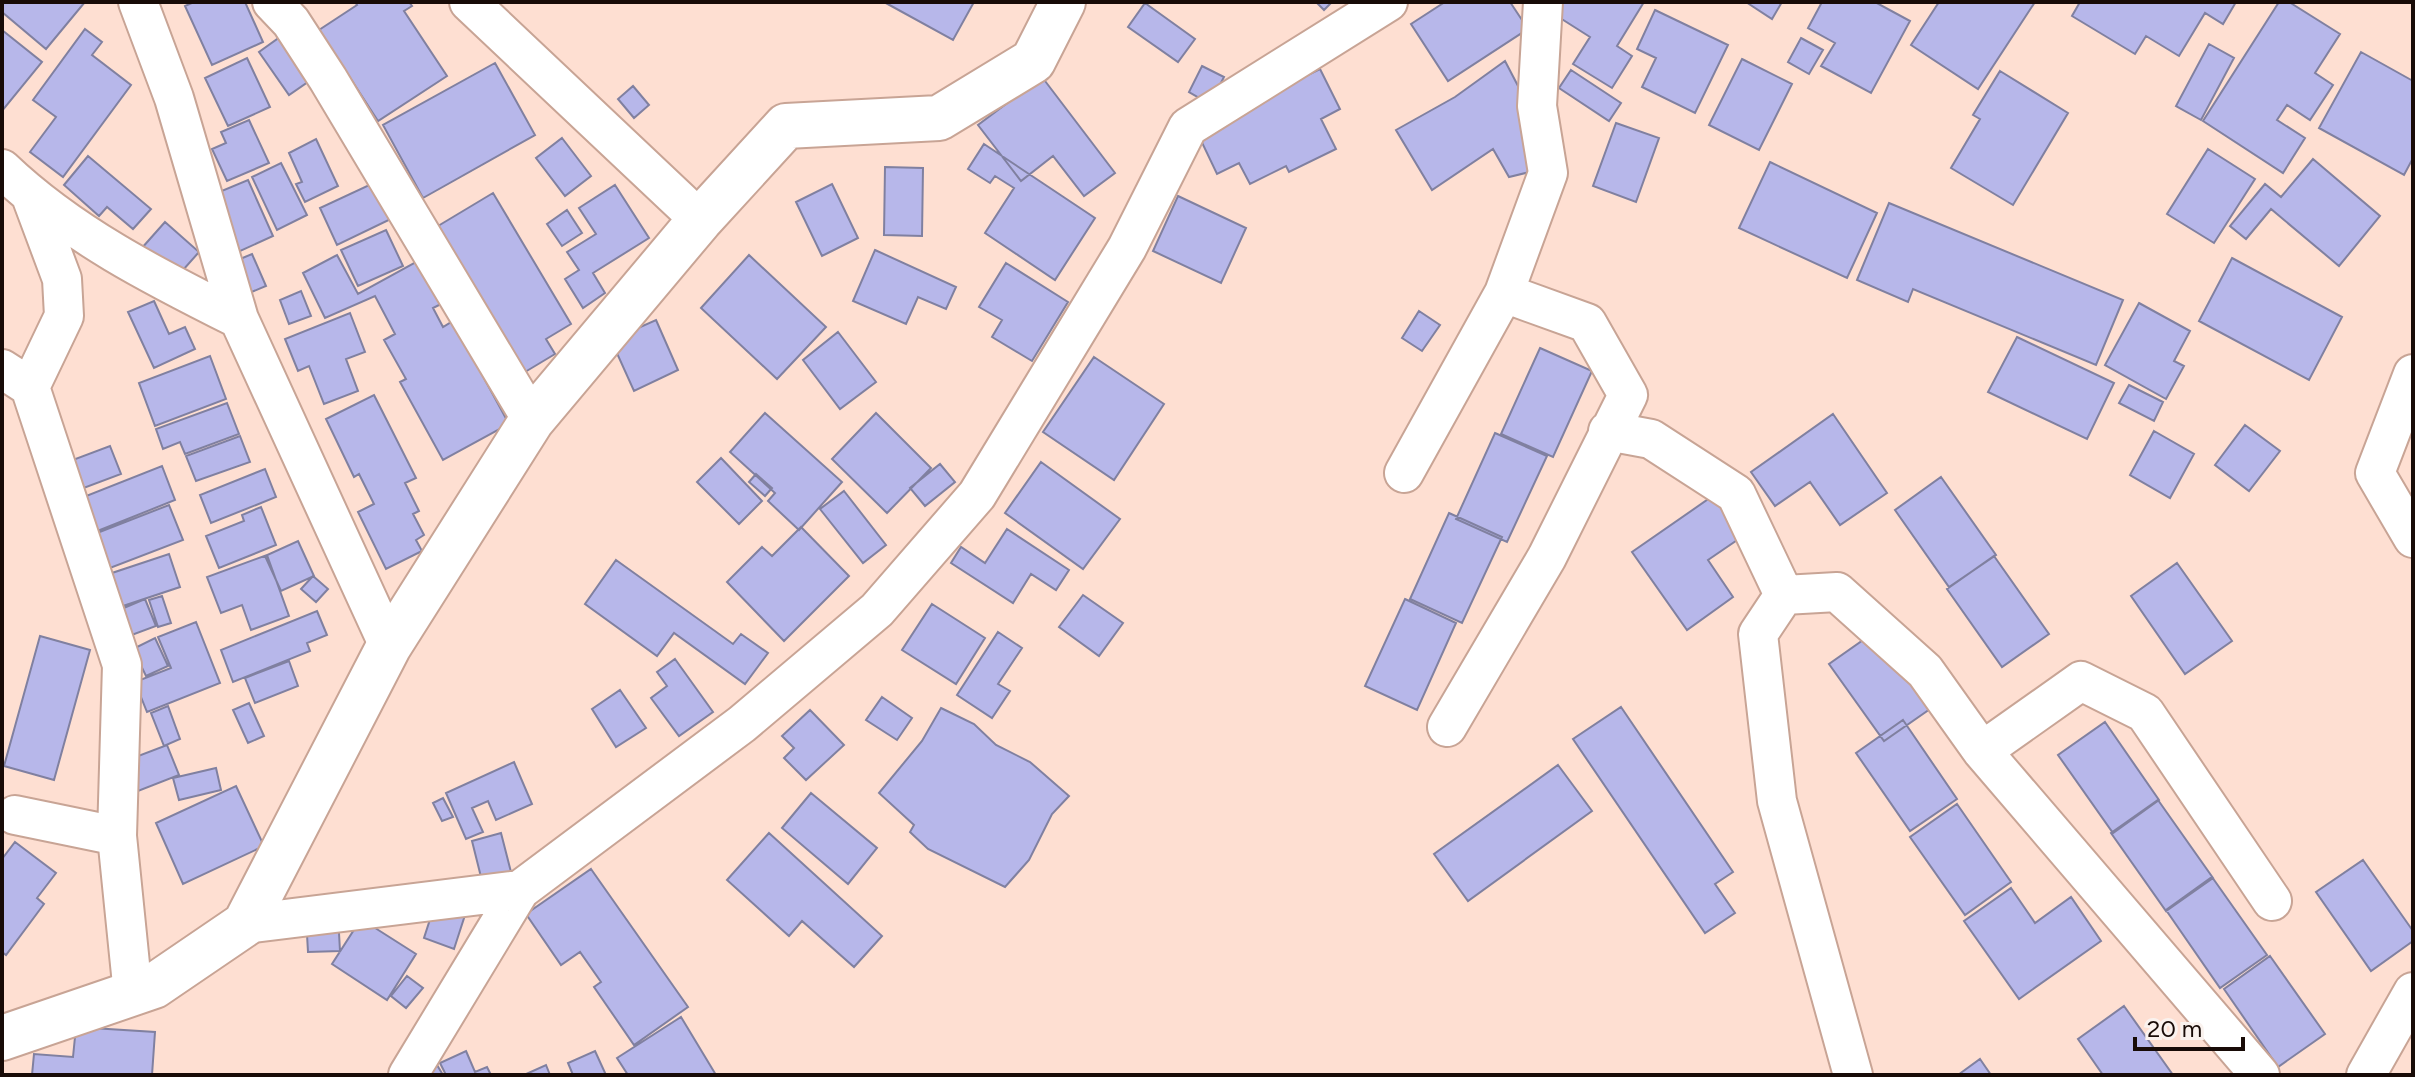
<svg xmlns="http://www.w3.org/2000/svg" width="2415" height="1077" viewBox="0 0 2415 1077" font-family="Figtree,sans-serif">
	<rect width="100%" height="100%" fill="#fedfd2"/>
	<path fill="#b7b7ea" stroke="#8080a0" stroke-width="2" d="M2,2H85L46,49L2,12Z
		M194,2H245L263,42L212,65L185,6Z
		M355,2H409L412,6L404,11L447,76L378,121L319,30L357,5Z
		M884,2H974L953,40Z
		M1316,2H1332L1324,10Z
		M1445,2H1510L1528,29L1448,81L1411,24Z
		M1551,2H1644L1617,46L1632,56L1612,88L1573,64L1590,37L1546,9Z
		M1746,2H1782L1772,19Z
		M1822,2H1875L1910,21L1871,93L1821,66L1835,43L1808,28Z
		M1939,2H2035L1978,89L1911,45Z
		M2080,2H2236L2223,24L2205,13L2179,56L2146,36L2135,54L2072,16Z
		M2279,2H2289L2340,34L2315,73L2333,85L2310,120L2287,105L2277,120L2305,138L2283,173L2203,121Z
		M1145,3L1195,39L1178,62L1128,27Z
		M1655,10L1728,45L1695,113L1642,87L1656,58L1637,49Z
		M85,29L102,42L92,55L131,85L63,177L30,152L56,117L33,100Z
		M2,30L42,62L2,111Z
		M287,32L318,75L289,95L259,52Z
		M1801,38L1823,50L1809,74L1788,62Z
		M2209,44L2234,58L2201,120L2176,106Z
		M2361,52L2413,81V158L2404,175L2319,128Z
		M247,58L270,107L228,126L205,78Z
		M1742,59L1792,84L1759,150L1709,125Z
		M1505,61L1529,107L1538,170L1509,177L1493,149L1432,190L1396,130L1455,97Z
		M495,63L535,135L423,198L383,125Z
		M1202,66L1224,77L1210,104L1189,92Z
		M1320,69L1340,109L1321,119L1336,149L1289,172L1286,166L1250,184L1239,163L1217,174L1196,130Z
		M1571,70L1621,103L1609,121L1559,88Z
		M2000,71L2068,113L2013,205L1951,168L1980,119L1973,115Z
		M1042,77L1115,173L1084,196L1053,156L1021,181L978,125Z
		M633,86L649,105L634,118L618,99Z
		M249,120L269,163L227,181L212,149L226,143L221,132Z
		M1616,123L1659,138L1636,202L1593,186Z
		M562,138L591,176L565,196L536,158Z
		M316,139L338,186L305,202L296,184L302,182L289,153Z
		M984,144L1095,218L1055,280L985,233L1014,188L995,176L990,183L968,169Z
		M2208,149L2255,179L2214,243L2167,214Z
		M88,156L151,209L133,229L107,207L99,216L64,185Z
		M2313,159L2380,216L2339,266L2271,209L2246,239L2230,226L2265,184L2281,197Z
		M1770,162L1877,213L1847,278L1739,228Z
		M281,163L307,215L277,230L252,177Z
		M885,167L923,168L922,236L884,235Z
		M248,180L273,236L238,252L212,195Z
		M380,180L397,216L337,245L320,208Z
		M832,184L858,238L822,256L796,202Z
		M615,185L649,238L593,273L605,293L583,308L565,279L579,270L567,252L596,234L579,208Z
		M493,193L571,324L546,339L555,354L520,375L433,229Z
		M1178,196L1246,228L1221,283L1153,251Z
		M1889,203L2123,300L2096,365L1913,289L1908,302L1857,280Z
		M567,210L582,233L562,246L547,224Z
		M165,222L199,252L175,279L141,249Z
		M386,230L403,266L358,286L341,250Z
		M875,250L956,287L946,309L918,297L906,324L853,301Z
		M252,254L266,286L242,296L228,264Z
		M337,255L358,294L425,257L449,300L433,308L443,327L453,321L509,424L443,460L400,382L406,379L384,340L395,334L375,296L325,318L303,273Z
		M749,255L826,327L777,379L701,308Z
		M2232,258L2342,317L2309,380L2199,321Z
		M1006,263L1068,302L1032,361L992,337L1002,320L979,307Z
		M301,291L311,316L289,324L280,300Z
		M154,301L169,334L185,327L195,349L154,368L128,312Z
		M2139,303L2190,331L2174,361L2184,366L2166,399L2105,365Z
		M1419,311L1440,325L1422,351L1402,338Z
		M350,313L365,352L346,359L358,391L324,404L309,366L298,371L285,339Z
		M656,320L678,370L634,391L611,340Z
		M838,332L876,382L840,409L803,360Z
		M2017,337L2114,383L2087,439L1988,392Z
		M1540,348L1592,371L1553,457L1501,434Z
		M210,356L226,399L155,426L139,383Z
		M1094,357L1164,404L1114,480L1043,432Z
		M2129,385L2163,402L2154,421L2119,403Z
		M374,395L416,478L405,483L419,511L413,514L424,535L416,540L422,551L386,569L358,512L374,504L359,474L354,477L326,419Z
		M227,403L239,434L185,454L180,442L163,449L156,429Z
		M765,413L842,482L799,530L768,501L775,493L730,452Z
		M876,413L931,468L887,513L832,459Z
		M1833,414L1887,493L1840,525L1810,482L1775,506L1751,472Z
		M2245,425L2280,451L2249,491L2215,465Z
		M2154,431L2194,454L2170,498L2130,475Z
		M1495,433L1547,456L1507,542L1456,519Z
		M240,436L250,462L196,481L186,456Z
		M110,446L121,474L73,492L62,464Z
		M721,458L762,501L739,524L697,482Z
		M1041,462L1120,519L1083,569L1005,513Z
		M940,464L955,482L925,506L910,488Z
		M162,466L175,500L90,534L76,500Z
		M265,469L276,497L211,523L200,495Z
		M756,474L772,488L765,496L749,482Z
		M1941,477L1996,555L1949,587L1895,510Z
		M844,491L886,545L863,563L820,509Z
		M1717,493L1746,534L1708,560L1733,597L1687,630L1632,552Z
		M169,505L183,540L110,568L97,533Z
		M261,507L276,545L219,568L206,536L244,521L242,515Z
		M1449,513L1502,537L1462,623L1410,599Z
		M801,527L849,576L784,641L727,582L762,547L772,556Z
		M1007,529L1069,570L1056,590L1031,574L1013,603L951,563L961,547L985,563Z
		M298,541L314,576L281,591L265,556Z
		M169,554L180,587L114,609L103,576Z
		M267,555L289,616L251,630L242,605L221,613L207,577Z
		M1994,556L2049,634L2002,667L1947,589Z
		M616,560L733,644L741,634L768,653L745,684L674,633L657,656L585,604Z
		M2177,563L2232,641L2185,674L2131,596Z
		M313,576L328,589L316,602L301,589Z
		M1083,595L1123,623L1099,656L1059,627Z
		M162,596L171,623L158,627L149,600Z
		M145,599L156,626L129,636L119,610Z
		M1405,599L1456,623L1417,710L1365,686Z
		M932,604L985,638L956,684L902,650Z
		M317,611L327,635L307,643L310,651L233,682L221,650Z
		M196,622L220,683L147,712L135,682L171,668L158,637Z
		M1876,631L1930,709L1884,741L1829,664Z
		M998,632L1022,648L998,684L1010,691L992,718L957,695Z
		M40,636L90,650L54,780L4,766Z
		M155,638L168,666L146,676L133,649Z
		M675,659L713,712L679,736L651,698L667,686L657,672Z
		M289,661L298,686L255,703L245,678Z
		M620,690L646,728L616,747L592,709Z
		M882,697L912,718L897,740L866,720Z
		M249,703L264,736L248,743L233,710Z
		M168,706L180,739L164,746L151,713Z
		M1621,707L1733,872L1715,884L1735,913L1705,933L1573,739Z
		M941,708L974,724L996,745L1030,762L1069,796L1052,814L1029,860L1005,887L928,849L910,832L914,825L879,793L922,741Z
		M810,710L844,745L806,780L784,758L794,748L782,736Z
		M1903,720L1957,799L1910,831L1856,753Z
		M2105,722L2159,800L2113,833L2058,755Z
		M167,745L179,775L138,791L125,761Z
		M514,762L532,804L496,820L488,801L472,808L483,832L466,839L446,793Z
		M1558,765L1592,811L1468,901L1434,854Z
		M216,768L221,790L179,800L173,778Z
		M236,786L264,846L183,884L156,823Z
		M811,793L877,848L848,884L782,828Z
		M443,798L453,817L442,821L433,803Z
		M2158,800L2213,878L2166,911L2111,833Z
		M1957,804L2011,882L1965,915L1910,837Z
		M501,833L511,872L482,881L472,841Z
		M769,833L882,936L854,967L802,921L789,936L727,880Z
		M15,842L56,873L37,898L44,904L6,955L2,952V859Z
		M2363,860L2413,931V941L2371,971L2316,892Z
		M591,869L688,1007L634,1045L594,987L601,982L580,952L561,965L526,914Z
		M2212,877L2267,955L2220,988L2166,910Z
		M2011,888L2035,923L2071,897L2101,941L2019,999L1964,921Z
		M435,904L465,915L454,949L424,938Z
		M338,915L340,951L308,952L306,917Z
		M361,919L416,954L387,1000L332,964Z
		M2270,956L2325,1034L2278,1067L2224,989Z
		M407,976L423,988L406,1008L391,996Z
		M2124,1006L2173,1075H2103L2078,1039Z
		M681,1017L716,1075H628L617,1058Z
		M76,1027L155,1032L152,1075H32L34,1054L73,1057Z
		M466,1051L475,1072L487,1067L491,1075H446L440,1063Z
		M595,1051L606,1075H573L568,1063Z
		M1980,1059L1991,1075H1958Z
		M437,1065L443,1075H424L423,1072Z
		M546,1065L550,1075H524Z"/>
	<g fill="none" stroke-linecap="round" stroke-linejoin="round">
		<defs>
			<path id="street" d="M138,2L174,98L239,319L389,646
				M272,2L291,22L328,79L532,420
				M469,2L700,220
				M2,169C70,234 155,277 239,319
				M1504,293L1548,173L1537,106L1543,2
				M2,369L30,387L122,665L117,836L133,994
				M2413,374L2375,473L2413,538
				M30,387L64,316L62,279L31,196
				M1608,431L1651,439L1736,494L1784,595
				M1404,473L1504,293L1587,323L1628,395L1547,557L1447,727
				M1982,751L2081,681L2145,713L2272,901
				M15,815L117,836
				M245,924L520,890
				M408,1075L520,890L742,724L877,610L977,495L1127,248L1188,127L1388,2
				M1853,1075L1777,801L1758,634L1784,595L1837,592L1925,671L1982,751L2260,1075
				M2366,1075L2413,992"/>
			<path id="secondary" d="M2,1038L154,986L245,924L389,646L532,420L700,220L786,126L939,118L1033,61L1063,2"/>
		</defs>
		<use href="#street" stroke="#c8a495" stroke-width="42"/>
		<use href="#secondary" stroke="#c8a495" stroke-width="48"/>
		<use href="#street" stroke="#fff" stroke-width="38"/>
		<use href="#secondary" stroke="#fff" stroke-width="44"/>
	</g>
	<rect width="2415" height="1077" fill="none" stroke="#180b07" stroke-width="8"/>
	<path d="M2135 1037v12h108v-12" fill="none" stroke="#180b07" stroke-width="4"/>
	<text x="2147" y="1037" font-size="24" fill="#180b07" stroke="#faf2ee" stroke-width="6" paint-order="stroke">20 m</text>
</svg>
